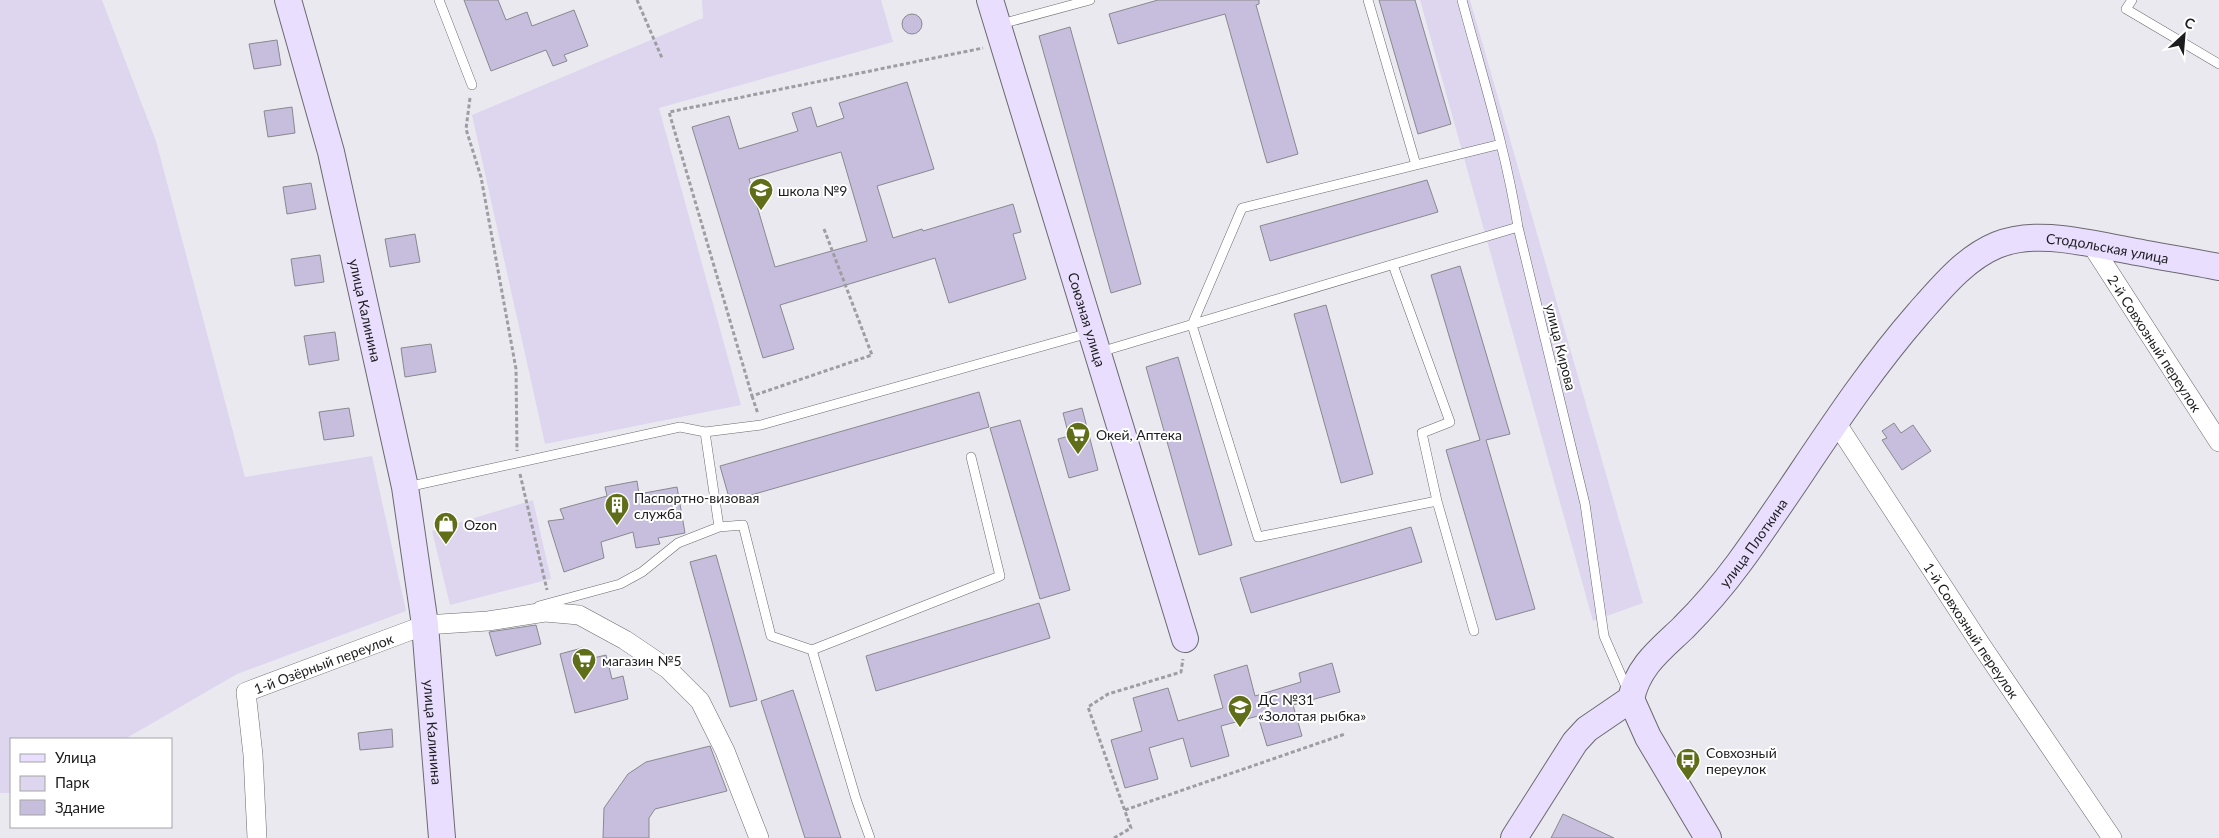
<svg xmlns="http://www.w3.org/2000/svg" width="2219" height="838" viewBox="0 0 2219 838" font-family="Lato,sans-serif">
	<rect width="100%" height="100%" fill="#ebe9f0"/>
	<path fill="#ddd6ee" d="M0,0H102L156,141L245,477L372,456L406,611L237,674L125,739H11V793H0Z
		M702,0H881L893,42L659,108L741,405L545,444L472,115L703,18Z
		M1420,0H1470L1643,603L1593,621Z
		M533,500L551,579L450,605L432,531Z"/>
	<path fill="#c7bedd" stroke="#89888e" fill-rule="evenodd" d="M464,0H498L506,20L527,12L532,26L574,10L588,46L564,55L567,61L553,66L546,50L491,71Z
		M1158,0H1259V4L1256,5L1298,154L1267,163L1225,14L1118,44L1109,14Z
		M1379,0H1415L1451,124L1418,134Z
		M902 24a10 10 0 1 1 20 0a10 10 0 1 1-20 0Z
		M1070,27L1141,284L1111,293L1039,36Z
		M277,40L281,65L254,69L249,44Z
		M907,82L934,169L877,186L893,238L922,229L923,231L1013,204L1021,232L1013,234L1026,279L949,303L935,258L780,305L794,349L763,358L692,127L729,116L739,149L798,131L792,113L811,107L817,127L844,118L839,103ZM841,152L867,241L775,267L749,179Z
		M292,107L295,133L268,137L264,111Z
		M1427,180L1438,212L1270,261L1260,226Z
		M311,183L316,209L287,214L283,187Z
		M415,234L420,262L390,267L385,239Z
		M320,255L324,282L295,286L291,259Z
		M1460,266L1510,434L1486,440L1535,609L1496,620L1446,450L1480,440L1431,275Z
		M1326,305L1373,474L1341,483L1294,314Z
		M335,332L339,360L309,365L304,336Z
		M431,344L436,372L405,377L401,348Z
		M1178,357L1232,545L1199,555L1146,367Z
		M979,392L989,427L730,501L720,466Z
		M349,408L354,436L324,440L319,412Z
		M1082,408L1098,470L1069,478L1058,439L1069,436L1063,413Z
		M1020,420L1070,590L1040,599L990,428Z
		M1894,423L1901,433L1913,425L1931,451L1902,470L1882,440L1887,438L1882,431Z
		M637,481L639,494L677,487L685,533L658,538L660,544L636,548L633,532L601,542L604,558L564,572L548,521L564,519L560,509L607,496L605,487Z
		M1411,527L1422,562L1251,613L1240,578Z
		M716,555L757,700L730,707L690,562Z
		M1039,603L1050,638L876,691L866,656Z
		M536,625L541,644L496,656L489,632Z
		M582,648L585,660L606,655L612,679L623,676L628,699L575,713L560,654Z
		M1332,663L1340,692L1293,705L1302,736L1267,746L1258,716L1221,726L1229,756L1191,767L1183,738L1149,748L1158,779L1125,788L1111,740L1142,731L1133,698L1168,688L1178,721L1223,708L1214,675L1247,665L1255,696L1301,682L1299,673Z
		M793,690L841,838H805L761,701Z
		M392,729L393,747L360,750L358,733Z
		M710,746L727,791L655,809L649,818V838H603L604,808L628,774L646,762Z
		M1563,814L1614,838H1551Z"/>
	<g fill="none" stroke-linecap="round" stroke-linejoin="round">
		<defs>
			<path id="lane" d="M439,0L472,85
				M1368,0L1416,165
				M1462,0C1482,75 1506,150 1518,227L1585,504L1604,636L1627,689
				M2132,0L2126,9L2219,64
				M1001,24L1090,0
				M1393,265L1450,422L1422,433L1437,501L1258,537L1192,325L1242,208L1501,144
				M1100,352L1518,227
				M705,432L719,527
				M407,487L680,427L705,432L761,425L1089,333
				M1437,501L1474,631
				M539,606L620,584L642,572L678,543L719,527L743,525L771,636L812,650L856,799L870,838
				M812,650L1000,576L971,457"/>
			<g id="street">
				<path id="s1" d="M2091,244L2219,442"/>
				<path id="s2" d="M1835,421L1981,645L2112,838"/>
				<path id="s3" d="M257,838L253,755L246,692L425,625L488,621L545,612L579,615L625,640L668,669L700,701L725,751L759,838"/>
			</g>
			<g id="secondary">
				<path id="s4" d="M288,0L331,152L405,487L425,625L442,838"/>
				<path id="s5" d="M990,0L1185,639"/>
				<path d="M1631,699L1648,737L1708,838"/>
				<path id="s6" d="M1514,838L1575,742L1587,729L1631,699C1638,666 1660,650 1683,628C1703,608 1722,586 1739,563C1799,481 1850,392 1918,314C1940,289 1965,258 1997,245C2037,229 2086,243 2126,250C2157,256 2188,261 2219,267"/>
			</g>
		</defs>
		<use href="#lane" stroke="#6b696f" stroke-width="10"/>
		<use href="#street" stroke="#6b696f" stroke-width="20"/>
		<use href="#secondary" stroke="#6b696f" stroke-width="28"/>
		<path stroke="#9e9da2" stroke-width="3" stroke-dasharray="4 2.5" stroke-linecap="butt" d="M637,0L662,58
			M470,98L466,129L481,177L516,369L517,451
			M824,229L872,355L752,396L669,112L983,48
			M752,396L758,414
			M520,474L547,590
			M1125,810L1345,734
			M1114,838L1131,828L1088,707L1108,694L1181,672L1183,659"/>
		<use href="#lane" stroke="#fff" stroke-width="9"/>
		<use href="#street" stroke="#fff" stroke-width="19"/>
		<use href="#secondary" stroke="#e9defe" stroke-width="26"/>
	</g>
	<defs>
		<symbol id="school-pin" viewBox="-11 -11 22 30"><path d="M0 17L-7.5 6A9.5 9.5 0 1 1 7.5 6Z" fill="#616e19" stroke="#fff"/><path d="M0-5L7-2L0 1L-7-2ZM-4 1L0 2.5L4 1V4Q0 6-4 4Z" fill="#fff"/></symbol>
		<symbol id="supermarket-pin" viewBox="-11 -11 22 30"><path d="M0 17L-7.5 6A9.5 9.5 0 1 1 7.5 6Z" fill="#616e19" stroke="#fff"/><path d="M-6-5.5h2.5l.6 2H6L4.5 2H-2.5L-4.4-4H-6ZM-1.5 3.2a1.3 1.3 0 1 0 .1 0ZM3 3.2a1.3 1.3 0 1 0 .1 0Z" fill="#fff"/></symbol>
		<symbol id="building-pin" viewBox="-11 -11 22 30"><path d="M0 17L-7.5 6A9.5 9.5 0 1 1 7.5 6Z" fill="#616e19" stroke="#fff"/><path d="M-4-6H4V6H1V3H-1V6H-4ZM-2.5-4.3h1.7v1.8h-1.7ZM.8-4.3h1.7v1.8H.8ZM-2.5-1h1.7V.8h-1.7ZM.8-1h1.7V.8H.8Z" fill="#fff"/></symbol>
		<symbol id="shop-pin" viewBox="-11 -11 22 30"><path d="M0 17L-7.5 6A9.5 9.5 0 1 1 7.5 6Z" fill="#616e19" stroke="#fff"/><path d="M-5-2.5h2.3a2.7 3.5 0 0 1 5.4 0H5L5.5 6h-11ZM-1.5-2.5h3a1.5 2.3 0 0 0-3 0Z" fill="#fff"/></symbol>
		<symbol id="bus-pin" viewBox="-11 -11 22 30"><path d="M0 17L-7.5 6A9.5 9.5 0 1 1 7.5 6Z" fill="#616e19" stroke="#fff"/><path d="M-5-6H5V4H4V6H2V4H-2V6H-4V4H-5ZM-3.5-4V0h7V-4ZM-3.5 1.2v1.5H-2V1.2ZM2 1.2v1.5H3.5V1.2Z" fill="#fff"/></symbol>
	</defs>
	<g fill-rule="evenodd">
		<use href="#school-pin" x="747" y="176" width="28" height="38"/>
		<use href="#supermarket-pin" x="1064" y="420" width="28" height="38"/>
		<use href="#building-pin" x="603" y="491" width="28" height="38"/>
		<use href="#shop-pin" x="432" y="510" width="28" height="38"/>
		<use href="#supermarket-pin" x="570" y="646" width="28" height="38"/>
		<use href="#school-pin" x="1226" y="693" width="28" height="38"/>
		<use href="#bus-pin" x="1674" y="746" width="28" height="38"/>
	</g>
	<g text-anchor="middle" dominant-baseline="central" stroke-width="4" stroke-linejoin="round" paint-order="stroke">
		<g font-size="14" fill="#1d1d1f" stroke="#fff" text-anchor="start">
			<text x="778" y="190">школа №9</text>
			<text x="1096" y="434">Окей, Аптека</text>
			<text x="634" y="497">Паспортно-визовая<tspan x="634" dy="16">служба</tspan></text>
			<text x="464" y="524">Ozon</text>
			<text x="602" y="660">магазин №5</text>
			<text x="1258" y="699">ДС №31<tspan x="1258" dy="16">«Золотая рыбка»</tspan></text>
			<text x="1706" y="752">Совхозный<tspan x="1706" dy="16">переулок</tspan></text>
		</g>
		<g font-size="14" fill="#1d1d1f" stroke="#fff">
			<text stroke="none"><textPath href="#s6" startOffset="885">Стодольская улица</textPath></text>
			<text stroke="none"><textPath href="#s4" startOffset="320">улица Калинина</textPath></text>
			<text stroke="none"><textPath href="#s5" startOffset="334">Союзная улица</textPath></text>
			<text stroke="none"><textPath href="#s1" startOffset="118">2-й Совхозный переулок</textPath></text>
			<text transform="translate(1561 347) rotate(76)">улица Кирова</text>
			<text stroke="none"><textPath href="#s6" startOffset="385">улица Плоткина</textPath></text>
			<text stroke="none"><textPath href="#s2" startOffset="250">1-й Совхозный переулок</textPath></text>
			<text stroke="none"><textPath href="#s3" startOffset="229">1-й Озёрный переулок</textPath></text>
			<text stroke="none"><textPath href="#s4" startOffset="748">улица Калинина</textPath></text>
		</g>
	</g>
	<rect x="10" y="738" width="162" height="90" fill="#ffffff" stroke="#a5a5a5"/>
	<rect x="20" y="754" width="25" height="8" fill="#e9defe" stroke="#a5a5a5"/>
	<text x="55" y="763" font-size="15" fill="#1d1d1f">Улица</text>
	<rect x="20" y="776" width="25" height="15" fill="#ddd6ee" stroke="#a5a5a5"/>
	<text x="55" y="788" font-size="15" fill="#1d1d1f">Парк</text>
	<rect x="20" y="800" width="25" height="15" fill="#c7bedd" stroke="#a5a5a5"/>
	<text x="55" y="813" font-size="15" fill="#1d1d1f">Здание</text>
	<g transform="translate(2184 35) rotate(26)" stroke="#ffffff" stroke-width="4" paint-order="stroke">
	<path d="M0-4L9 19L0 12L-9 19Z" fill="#1d1d1f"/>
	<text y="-8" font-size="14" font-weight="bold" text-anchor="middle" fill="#1d1d1f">С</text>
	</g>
</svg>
